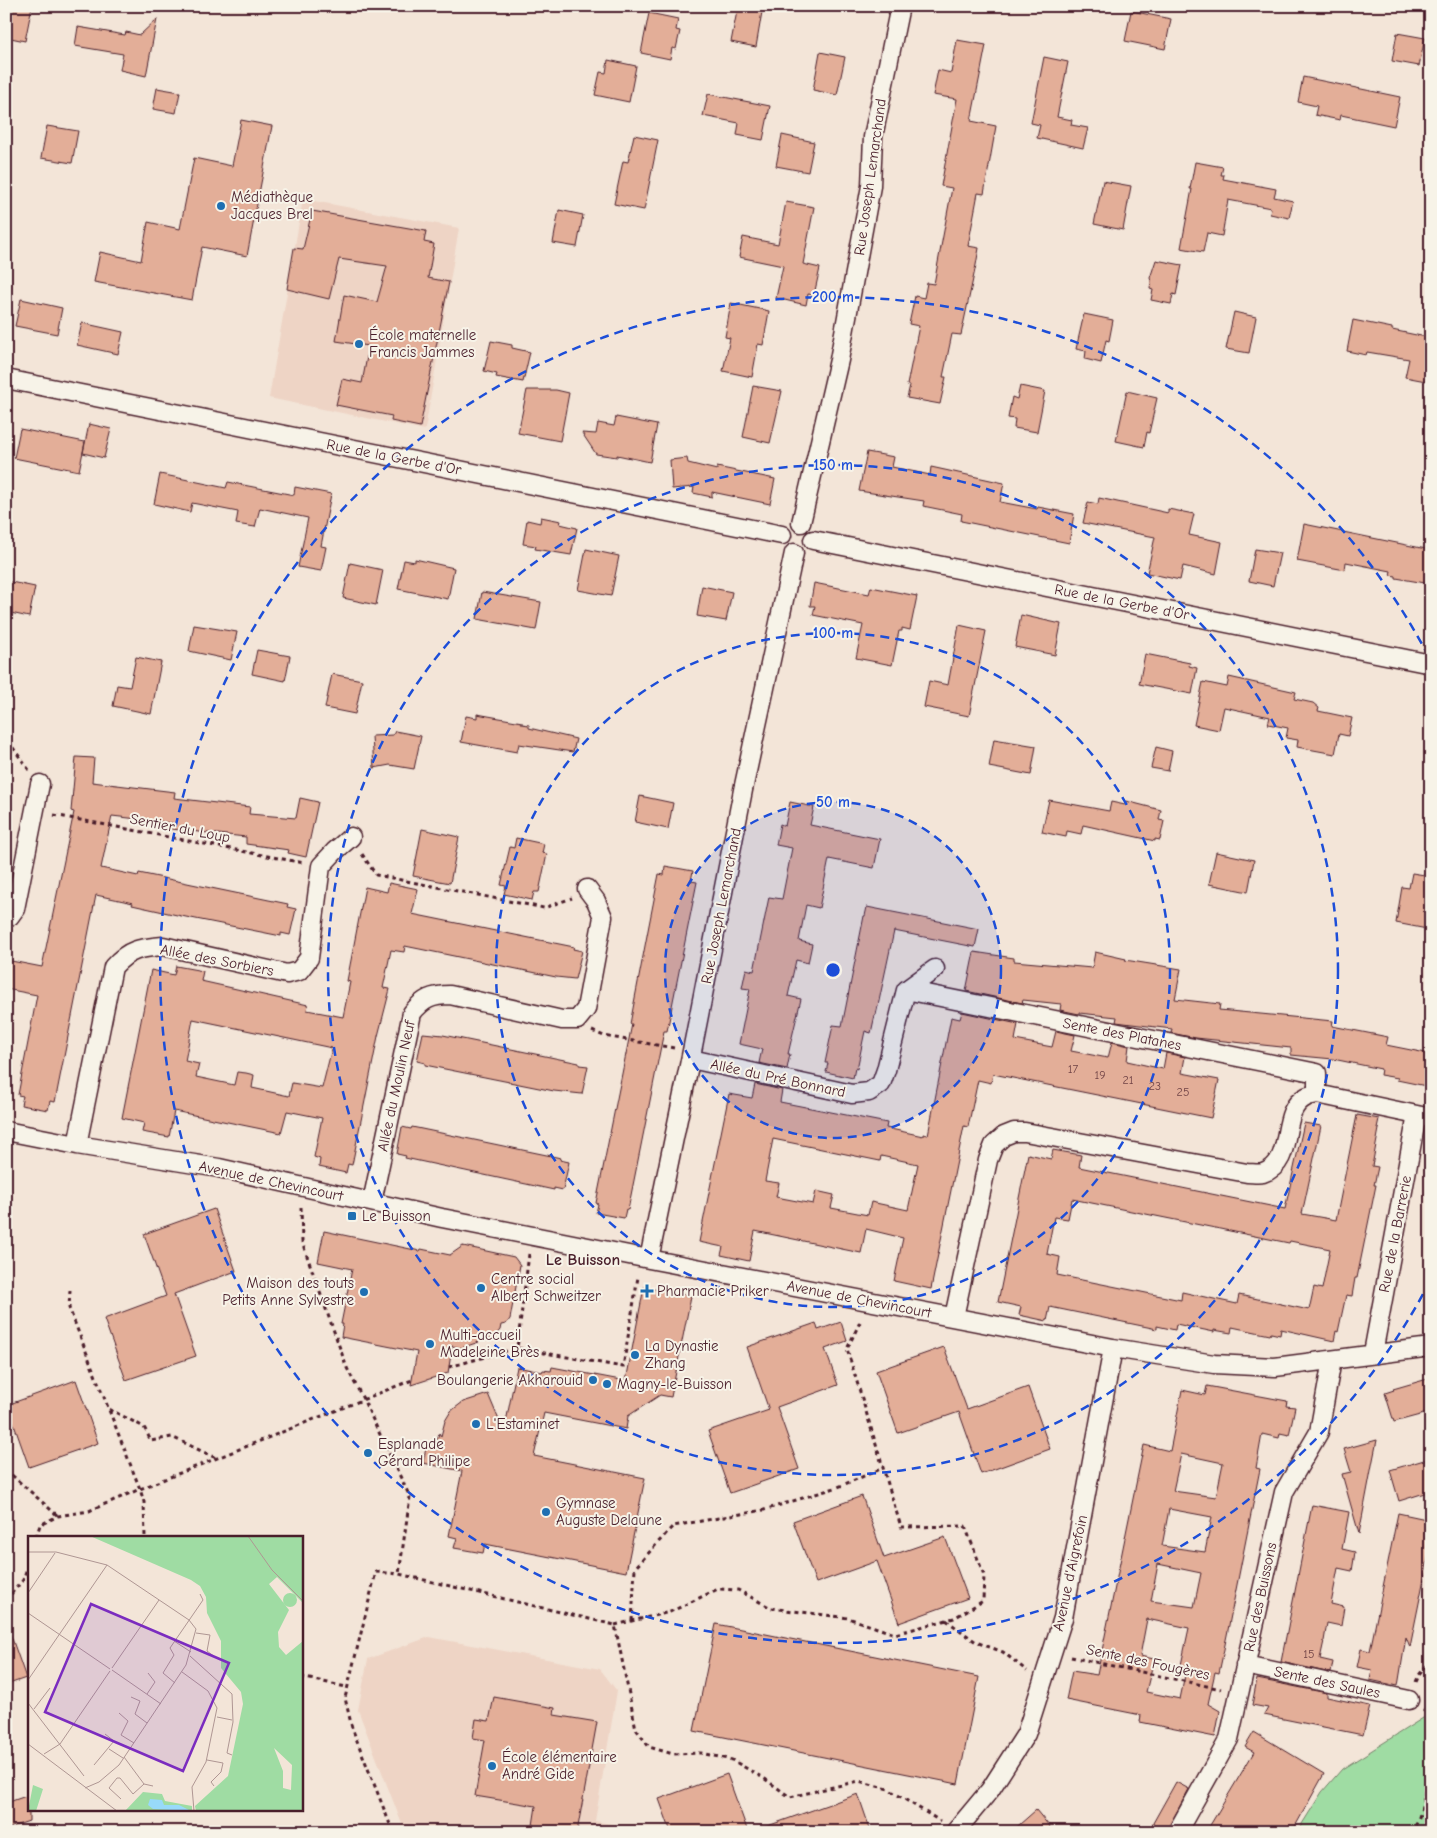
<svg xmlns="http://www.w3.org/2000/svg" width="1437" height="1838" viewBox="0 0 1437 1838" font-family="'Comic Neue',sans-serif">
	<rect width="100%" height="100%" fill="#f3e5d8"/>
	<filter id="ink" filterUnits="userSpaceOnUse"><feTurbulence type="fractalNoise" baseFrequency=".02" numOctaves="2"/><feDisplacementMap in="SourceGraphic" scale="10" xChannelSelector="R" yChannelSelector="G"/><feConvolveMatrix kernelMatrix="1 2 1 2 8 2 1 2 1" color-interpolation-filters="sRGB"/></filter>
	<g filter="url(#ink)">
		<path fill="#eed4c5" d="M303,199L459,228L425,430L269,398Z
			M429,1637L600,1669L617,1691L595,1821L628,1827L627,1832H405L358,1710L368,1659Z"/>
		<path fill="#9fdca3" stroke="#747e67" d="M1431,1713V1832H1297L1322,1792L1342,1769Z"/>
		<path fill="#e3ae98" stroke="#4a1f2b" fill-rule="evenodd" d="M6,6H32L25,41L6,37Z
			M738,6H763L756,47L731,42Z
			M1131,11L1171,19L1165,49L1125,41Z
			M649,13L678,19L676,30L680,31L676,49L672,48L670,59L641,53Z
			M157,19L146,76L120,70L123,54L75,46L78,27L125,35L126,32L140,35Z
			M1397,33L1425,38L1419,66L1392,61Z
			M957,40L986,45L971,121L996,126L984,194L978,193L968,246L979,248L976,265L961,335L952,334L943,377H946L940,404L907,398L910,385H907L919,326L909,324L915,296L924,298L927,283L934,284L952,188L941,186L957,99L933,95L938,70L951,73Z
			M820,52L845,57L837,95L813,90Z
			M1044,57L1068,62L1057,117L1072,120L1071,125L1088,128L1083,148L1037,138L1040,125L1031,123Z
			M608,60L636,66L629,102L595,95L600,72L606,73Z
			M1303,77L1400,97L1394,126L1341,115L1340,120L1315,115L1317,106L1298,102Z
			M157,88L180,92L176,113L153,109Z
			M708,94L770,106L763,140L737,135L739,123L703,116Z
			M241,120L272,126L247,256L202,247L192,300L94,282L100,252L141,261L148,222L180,229L194,158L232,166Z
			M47,126L78,131L72,163L41,158Z
			M634,135L658,140L644,210L614,204L623,161L628,162Z
			M782,135L814,142L808,172L776,166Z
			M1195,162L1223,167L1221,175H1224L1223,179L1276,189L1274,197L1293,201L1289,218L1270,214L1271,208L1228,200L1222,236L1207,233L1203,252L1181,248L1192,189H1190Z
			M1103,181L1131,186L1123,230L1094,224Z
			M786,202L814,207L803,264L820,268L814,295L808,294L806,305L776,298L783,266L739,257L743,237L778,244Z
			M559,210L583,215L577,247L553,243Z
			M312,211L426,231L424,242L434,244L428,278L449,282L420,427L391,421L392,416L336,405L342,379L362,383L369,346L336,341L344,295L377,302L387,266L339,259L329,299L287,289L294,248L303,249Z
			M1156,260L1182,265L1176,295L1173,294L1171,304L1151,300L1153,290L1150,289L1151,281L1150,278Z
			M21,299L62,308L57,334L15,326Z
			M731,303L769,311L763,345L758,344L752,377L723,371L730,338L725,337Z
			M1234,312L1256,317L1249,353L1226,349Z
			M1084,314L1113,320L1109,341L1106,340L1101,363L1085,359L1086,351L1076,349Z
			M1353,320L1392,328V330L1431,338V382L1405,377L1409,359L1367,352L1366,355L1347,351Z
			M82,323L123,332L118,354L77,345Z
			M491,341L512,345V348L530,352L523,382L496,377L497,374L484,371Z
			M753,386L782,391L770,443L743,437Z
			M1020,386L1045,391L1037,432L1014,428L1015,419L1008,418L1012,397L1017,399Z
			M527,390H556L569,393L560,441L518,433Z
			M1127,391L1157,398L1149,433L1147,432L1144,447L1116,441Z
			M616,417L657,425L650,462L617,455V457L596,454L582,433L596,434L598,423L614,426Z
			M89,424L111,429L104,458L83,453Z
			M20,429L85,442L79,471L14,458Z
			M867,452L894,457L892,467L930,475L931,467L1004,483L1000,502L1037,509L1038,507L1074,514L1069,543L961,521L962,514L923,506L924,501L859,491Z
			M687,458L688,463L717,470V467L775,479L770,504L712,492V497L693,493L694,487L672,489L670,460Z
			M160,474L226,488L228,482L294,495L295,487L331,494L321,546L326,547L321,571L298,567L308,518L260,508L255,527L236,524L238,512L192,503L190,512L154,504Z
			M1099,498L1168,513V509L1194,514L1189,535L1222,542L1216,574L1183,566L1180,580L1147,573L1155,537L1083,523L1088,502L1098,504Z
			M541,517L561,521L560,524L577,528L571,555L535,549L536,546L523,544L527,520L540,523Z
			M1304,524L1431,550V584L1396,578V576L1390,575L1391,571L1346,562L1345,570L1297,561Z
			M586,549L619,556L611,596L578,590Z
			M1255,549L1280,553L1273,586L1249,581Z
			M415,559L454,568L448,599L398,589L404,560L415,562Z
			M350,563L383,570L376,605L343,598Z
			M6,581L35,587L29,617L6,612Z
			M814,583L869,594L871,587L917,596L910,630L902,628V631H899L892,665L856,658L863,625L813,615L815,606H810Z
			M702,586L732,592L726,621L697,616Z
			M482,592L541,602L536,630L477,619Z
			M1021,615L1061,624L1055,655L1015,647Z
			M194,625L237,632L231,660L189,651Z
			M959,625L986,631L969,716L924,707L929,681L948,685Z
			M257,650L290,656L285,681L252,674Z
			M1145,654L1190,663L1189,666L1197,668L1192,694L1139,684Z
			M136,657L161,662L151,714L113,706L117,685L130,687Z
			M332,674L362,680L355,714L325,708Z
			M1229,677L1296,692L1294,699L1313,703L1319,708L1318,711L1352,718L1348,736L1339,734L1335,754L1297,747L1298,740L1286,738L1288,728L1268,724L1270,717L1224,707L1219,730L1194,725L1203,682L1227,687Z
			M477,714L522,722V724L529,725V728L576,739L573,752L519,744L517,752L461,742L466,716L477,718Z
			M395,731L421,736L414,769L390,765L374,768L372,736L393,735Z
			M994,739L1036,746L1031,775L989,767Z
			M1156,747L1172,751L1168,771L1151,768Z
			M76,757L94,758L92,782L175,792L174,798L250,807L249,814L296,818L300,798L318,802L306,857L288,853L289,850L246,844V837L171,829L172,823L112,816L101,868L138,876L139,873L288,904L287,907L296,909L290,935L281,933V936L186,917L132,905L133,903L96,895L55,1102L50,1101L48,1110L21,1105L23,1096L18,1095L37,995L6,989V960L42,967L74,812L71,811Z
			M640,796L673,803L668,829L635,822Z
			M1049,800L1109,811L1111,802L1125,805L1126,801L1161,810L1159,820L1164,821L1160,840L1155,839V841L1083,825L1081,834L1067,831L1066,837L1042,832Z
			M790,802L814,807L810,825L880,839L874,868L829,859L819,908L806,905L799,941L812,944L808,963L796,960L788,996L801,999L788,1054H790L787,1069L759,1063L762,1049L739,1044L750,989L742,988L746,969L754,971L769,897L782,899L792,848L776,845L780,824L785,826Z
			M422,829L459,837L450,883L413,876Z
			M516,838L544,844L542,853L547,854L539,892H534L532,900L504,894L506,886L501,885L510,847L514,848Z
			M1216,852L1254,860L1248,892L1209,884Z
			M665,866L693,871L691,881L697,882L667,1031H664L628,1210L626,1209L624,1218L596,1213L598,1204L596,1203L632,1024H630L649,925L659,874L664,875Z
			M1412,873L1431,876V911L1427,929L1396,923L1402,887L1409,888Z
			M389,883L418,889L412,914L574,947L573,949L582,951L575,979L556,977L405,946L404,952L391,950L383,988L390,989L378,1036L352,1165L348,1164L346,1173L319,1167L320,1159L314,1157L322,1118L287,1111L281,1133L174,1111L169,1137L142,1132L144,1123L122,1118L151,970L174,975L176,966L203,971L201,981L308,1005L307,1010L343,1017L350,982L347,981L365,887L387,892ZM193,1019L332,1048L322,1088L292,1083L289,1096L252,1088L254,1075L246,1073L237,1072L234,1085L196,1077L199,1064L185,1061Z
			M867,907L979,929L975,947L894,931L876,1015H875L871,1033L865,1031L857,1069L855,1068L853,1078L826,1072L828,1063H825L833,1025L842,1026L864,916H865Z
			M974,952L1014,958V961L1092,968L1095,952L1126,959L1125,960L1181,969L1175,999L1220,1004L1219,1010L1333,1021L1332,1026L1388,1037L1386,1045L1431,1054V1087L1397,1080L1398,1078L1380,1075L1381,1069L1333,1059L1291,1055V1048L1196,1038L1171,1033L1172,1029L1116,1022L1117,1017L1079,1013V1014L1060,1010L1061,1004L1023,1000L1022,1003L966,991Z
			M962,1012L1018,1024L1015,1040L1052,1047L1056,1031L1075,1035L1071,1051L1108,1058L1112,1042L1129,1046L1127,1061L1163,1069L1166,1053L1185,1057L1182,1073L1219,1080L1211,1118L993,1074L991,1083L978,1080L968,1127L964,1126L931,1289L894,1281L903,1238L866,1229L861,1253L755,1231L749,1261L721,1255L723,1247L699,1242L729,1094L752,1098L755,1084L782,1090L780,1102L887,1123L886,1128L923,1136V1134L928,1135L951,1017L960,1019ZM773,1139L880,1161L881,1156L918,1164L908,1210L871,1202L868,1215L831,1208L834,1195L816,1191L813,1204L776,1197L779,1183L765,1181Z
			M423,1033L443,1035L579,1063V1065L588,1066L582,1094L554,1091L425,1065V1063L417,1061Z
			M1357,1115L1379,1119L1377,1128L1379,1129L1372,1166L1378,1167L1374,1185H1376L1357,1278H1355L1352,1296L1346,1295L1338,1332L1336,1331L1334,1341L1281,1329L1280,1335L1271,1333L1270,1335L1232,1327L1231,1333L1214,1330V1332L1176,1324L1175,1330L1157,1326V1329L1050,1307L1047,1321L1019,1315L1021,1307L998,1302L1028,1154L1051,1159L1053,1150L1081,1155L1079,1167L1285,1209L1304,1123L1321,1126L1302,1214L1336,1220ZM1072,1199L1289,1243L1290,1241L1330,1249L1322,1289L1314,1287L1309,1310L1239,1295L1237,1304L1182,1292L1181,1300L1057,1275L1060,1257L1047,1254L1054,1217L1068,1219Z
			M402,1127L411,1129L412,1127L561,1158L560,1160L569,1162L563,1190L554,1188V1190L405,1158L406,1156L397,1154Z
			M214,1209L236,1271L174,1294L196,1356L126,1380L104,1319L166,1296L144,1234Z
			M324,1231L420,1251L421,1249L450,1255L463,1246L514,1257L520,1265L510,1319L506,1324L501,1325L500,1330L494,1337L485,1340L480,1339L479,1342L461,1348L452,1346L451,1351L444,1353L451,1354L448,1373L411,1385L417,1352L341,1337L343,1324H341L352,1269L318,1262Z
			M644,1287L691,1296L671,1397L660,1395L628,1416L626,1429L544,1413L534,1456L645,1478L626,1572L485,1544L483,1553L454,1548L457,1538L449,1536L462,1471L423,1463L427,1442L436,1444L439,1433L441,1436L445,1421L451,1411L463,1402L488,1394L504,1432L517,1367L542,1372L543,1370L551,1371L552,1367L626,1381Z
			M841,1322L847,1341L825,1349L838,1385L777,1407L799,1469L730,1493L708,1431L769,1410L747,1347L816,1323L818,1330Z
			M944,1347L967,1409L1028,1387L1050,1449L981,1474L959,1412L898,1433L876,1371Z
			M1431,1378V1412L1394,1422L1385,1393L1394,1390L1393,1389Z
			M76,1380L98,1443L29,1467L7,1405Z
			M1207,1386L1287,1401L1286,1406L1295,1407L1289,1435L1280,1433L1279,1438L1262,1434L1256,1468L1260,1469L1227,1635L1219,1673L1215,1672L1208,1704L1220,1711L1215,1737L1140,1722L1141,1715L1066,1700L1072,1671L1097,1675L1144,1445L1170,1451L1182,1390L1205,1395ZM1181,1454L1223,1463L1216,1497L1173,1491ZM1169,1509L1212,1517L1205,1552L1162,1546ZM1158,1564L1201,1573L1194,1607L1151,1601ZM1147,1619L1189,1628L1181,1665L1187,1666L1180,1699L1146,1692L1154,1659L1140,1656Z
			M1377,1440L1372,1465L1359,1534L1342,1474L1351,1472L1344,1449Z
			M1431,1458V1491L1399,1501L1390,1470Z
			M862,1496L884,1558L945,1537L968,1598L899,1623L877,1561L816,1583L793,1521Z
			M1312,1505L1349,1512L1342,1549L1355,1552L1352,1571L1338,1568L1331,1604L1344,1607L1341,1626L1327,1623L1324,1641L1320,1659L1333,1662L1331,1673L1281,1662Z
			M1398,1513L1431,1520V1544L1410,1647L1406,1637L1398,1686L1370,1680L1372,1670L1357,1667L1361,1649L1370,1651Z
			M716,1624L979,1677L958,1784L694,1731Z
			M9,1630L26,1678L6,1685V1631Z
			M1257,1679L1327,1693V1697L1370,1706L1363,1735L1264,1715L1268,1708L1252,1705Z
			M494,1697L555,1708L554,1715L597,1722L577,1832H532L536,1806L475,1796L485,1740L473,1738L476,1719L489,1721Z
			M1254,1732L1324,1774L1292,1832H1206L1254,1752L1245,1747Z
			M727,1774L748,1832H671L659,1799Z
			M1176,1782L1189,1789L1166,1832H1148Z
			M858,1794L871,1832H759V1829Z
			M29,1795V1821L6,1829V1803Z
			M1036,1810L1054,1832H1011Z"/>
		<g fill="none" stroke-linecap="round" stroke-linejoin="round">
			<defs>
				<path id="street" d="M6,379L782,535
					M801,523L839,360L871,186L873,137L900,6
					M813,540L1431,664
					M6,916H10L15,909L40,784
					M906,990L1317,1073V1094
					M691,1059L852,1094L869,1092L881,1084L886,1070L906,990L935,969
					M6,1131L77,1145L219,1168L442,1218L649,1259L1113,1348L1214,1364L1275,1367L1431,1347
					M77,1145L113,967C129,949 140,948 163,946L287,974L299,971L309,958L321,866L335,851L351,837
					M372,1202L412,1013C423,999 432,995 450,995L562,1020H577L586,1009L603,917L596,901L587,889
					M649,1259L692,1051L743,790L794,553
					M954,1317L988,1160L994,1145L1004,1136L1014,1132H1025L1247,1173C1252,1173 1259,1174 1263,1173C1297,1162 1277,1111 1306,1097C1309,1095 1314,1095 1317,1094L1431,1118
					M1373,1353L1417,1115
					M1245,1665L1409,1700
					M955,1832L990,1790L1026,1734L1063,1618L1113,1348
					M1177,1832L1229,1739L1284,1492L1319,1432L1332,1360"/>
			</defs>
			<use href="#street" stroke="#4a1f2b" stroke-width="21"/>
			<path stroke="#4a1f2b" stroke-width="3" stroke-dasharray="4 4" stroke-linecap="butt" d="M6,744L11,745L29,770
				M54,815L304,863
				M362,854L376,875L544,908L572,898
				M592,1031L604,1036L674,1048
				M301,1207L302,1242L347,1368L363,1399L410,1497L399,1574
				M529,1254L517,1348L623,1367L638,1277
				M70,1290L69,1308L140,1489L144,1502L145,1537
				M449,1367L517,1348
				M109,1409L144,1427L151,1441L172,1437L216,1458
				M6,1470L58,1516
				M36,1537L40,1525L58,1516L89,1511L140,1489L412,1380
				M6,1600L23,1580L29,1562
				M946,1620L976,1642L1003,1652L1027,1671
				M632,1621L635,1568L673,1526L764,1510L838,1487L883,1468
				M615,1625L670,1612L718,1589L738,1590L771,1608L848,1618L895,1634L954,1618L983,1601L984,1575L965,1526L901,1527L847,1349L861,1320
				M1071,1657L1221,1689
				M301,1677L346,1687
				M1416,1682L1419,1675L1431,1660
				M1423,1710L1431,1716
				M393,1832L352,1728L345,1698L376,1572L399,1574L615,1625L636,1729L649,1747L673,1754L701,1753L732,1760L765,1779L790,1797L859,1781L888,1789L940,1821
				M1411,1832C1426,1812 1423,1786 1431,1762"/>
			<use href="#street" stroke="#f7f3e8" stroke-width="18"/>
		</g>
	</g>
	<circle cx="833" cy="970" r="168" fill="#1d4ed8" fill-opacity=".12"/>
	<g fill="none" stroke="#1d4ed8" stroke-width="2.5" stroke-dasharray="9 6">
		<circle cx="833" cy="970" r="168"/>
		<circle cx="833" cy="970" r="337"/>
		<circle cx="833" cy="970" r="505"/>
		<path d="M1430 1281A673 673 0 1 1 1430 659"/>
	</g>
	<g fill="#1f6fb2" stroke="#f7f3e8" stroke-width="2">
		<circle cx="221" cy="206" r="5"/>
		<circle cx="359" cy="344" r="5"/>
		<rect x="347" y="1211" width="10" height="10" rx="2.5"/>
		<circle cx="481" cy="1288" r="5"/>
		<path d="M644.5 1283.5h5v5h5v5h-5v5h-5v-5h-5v-5h5z"/>
		<circle cx="364" cy="1292" r="5"/>
		<circle cx="430" cy="1344" r="5"/>
		<circle cx="635" cy="1355" r="5"/>
		<circle cx="593" cy="1380" r="5"/>
		<circle cx="607" cy="1384" r="5"/>
		<circle cx="476" cy="1424" r="5"/>
		<circle cx="368" cy="1453" r="5"/>
		<circle cx="546" cy="1512" r="5"/>
		<circle cx="492" cy="1766" r="5"/>
	</g>
	<g text-anchor="middle" dominant-baseline="central" stroke-width="4" stroke-linejoin="round" paint-order="stroke">
		<g font-size="12" fill="#704346">
			<text x="1073" y="1069">17</text>
			<text x="1100" y="1075">19</text>
			<text x="1128" y="1080">21</text>
			<text x="1155" y="1086">23</text>
			<text x="1183" y="1092">25</text>
			<text x="1309" y="1654">15</text>
		</g>
		<g font-size="15" fill="#4a1f2b" stroke="#f7f3e8">
			<text transform="translate(870 177) rotate(-82)">Rue Joseph Lemarchand</text>
			<text transform="translate(394 457) rotate(11)">Rue de la Gerbe d'Or</text>
			<text transform="translate(1122 602) rotate(11)">Rue de la Gerbe d'Or</text>
			<text transform="translate(180 828) rotate(11)">Sentier du Loup</text>
			<text transform="translate(721 906) rotate(-79)">Rue Joseph Lemarchand</text>
			<text transform="translate(217 960) rotate(11)">Allée des Sorbiers</text>
			<text transform="translate(1122 1034) rotate(11)">Sente des Platanes</text>
			<text transform="translate(778 1078) rotate(12)">Allée du Pré Bonnard</text>
			<text transform="translate(396 1086) rotate(-78)">Allée du Moulin Neuf</text>
			<text transform="translate(271 1181) rotate(12)">Avenue de Chevincourt</text>
			<text transform="translate(1395 1234) rotate(-79)">Rue de la Barrerie</text>
			<text transform="translate(859 1299) rotate(11)">Avenue de Chevincourt</text>
			<text transform="translate(1070 1573) rotate(-78)">Avenue d'Aigrefoin</text>
			<text transform="translate(1260 1597) rotate(-78)">Rue des Buissons</text>
			<text transform="translate(1148 1662) rotate(12)">Sente des Fougères</text>
			<text transform="translate(1327 1682) rotate(12)">Sente des Saules</text>
		</g>
		<g font-size="15" fill="#4a1f2b" stroke="#f7f3e8" text-anchor="start">
			<text x="231" y="197">Médiathèque<tspan x="231" dy="17">Jacques Brel</tspan></text>
			<text x="369" y="335">École maternelle<tspan x="369" dy="17">Francis Jammes</tspan></text>
			<text x="362" y="1216">Le Buisson</text>
			<text x="491" y="1279">Centre social<tspan x="491" dy="17">Albert Schweitzer</tspan></text>
			<text x="354" y="1283" text-anchor="end">Maison des touts<tspan x="354" dy="17">Petits Anne Sylvestre</tspan></text>
			<text x="657" y="1291">Pharmacie Priker</text>
			<text x="440" y="1335">Multi-accueil<tspan x="440" dy="17">Madeleine Brès</tspan></text>
			<text x="645" y="1346">La Dynastie<tspan x="645" dy="17">Zhang</tspan></text>
			<text x="583" y="1380" text-anchor="end">Boulangerie Akharouid</text>
			<text x="617" y="1384">Magny-le-Buisson</text>
			<text x="486" y="1424">L'Estaminet</text>
			<text x="378" y="1444">Esplanade<tspan x="378" dy="17">Gérard Philipe</tspan></text>
			<text x="556" y="1503">Gymnase<tspan x="556" dy="17">Auguste Delaune</tspan></text>
			<text x="502" y="1757">École élémentaire<tspan x="502" dy="17">André Gide</tspan></text>
		</g>
		<g font-size="16" font-weight="bold" fill="#4a1f2b" stroke="#f7f3e8">
			<text x="583" y="1260">Le Buisson</text>
		</g>
	</g>
	<g transform="translate(28 1536)">
		<rect width="275" height="275" fill="#f3e5d8"/>
		<path d="M62,0H275V67L249,41L241,48L261,74L250,96L251,111L258,119L275,105V275H168L167,270L200,240L215,168L213,156L193,132V105L179,77L178,61L172,50L163,44ZM246,212L264,229L263,254L255,252V235ZM255 64a7 7 0 1 1 14 0a7 7 0 1 1-14 0ZM5,249L15,253L8,275H0ZM115,256L134,258L137,265L164,270V275H97Z" fill="#9fdca3" fill-rule="evenodd"/>
		<path d="M122,263L134,264L136,269H151L163,275L125,273L120,269Z" fill="#98dafa"/>
		<path fill="none" stroke="#af9693" stroke-width="1" d="M220,0L244,34L275,65M0,16H28L79,29L161,84L168,93L158,129L91,229L71,246L57,252M0,57L27,17M0,77L82,133M168,97L182,99L179,115L187,121M146,105L163,116M162,120L204,158L205,186L199,217L204,219M84,132L131,64M84,134L133,168M154,136L180,155L189,172L178,226L164,251L166,275M0,144L79,29M147,147L135,137L146,119L142,112L175,64L172,58M119,158L127,146L120,137M103,161L112,165L107,178L119,187M0,167L56,240M6,173L22,152M91,177L100,185L93,199L106,207M189,181L204,184M0,208L89,275M81,213L95,222M16,218L32,208L82,135M96,221L116,248L125,250M179,224L195,227L193,236L183,246L186,250M66,229L86,205L77,198M93,263L81,252L89,242H92L105,258L116,248"/>
		<path fill="#7b2cbf" fill-opacity="0.15" stroke="#7b2cbf" stroke-width="2.5" d="M63,68L201,127L155,235L17,176Z"/>
		<rect width="275" height="275" fill="none" stroke="#4a1f2b" stroke-width="2.5"/>
	</g>
	<circle cx="833" cy="970" r="8" fill="#1d4ed8" stroke="#f7f3e8" stroke-width="2.5"/>
	<g font-size="15" text-anchor="middle" font-weight="bold" fill="#1d4ed8" stroke="#f7f3e8" stroke-width="4" stroke-linejoin="round" paint-order="stroke">
		<text x="833" y="302">200 m</text>
		<text x="833" y="470">150 m</text>
		<text x="833" y="638">100 m</text>
		<text x="833" y="807">50 m</text>
	</g>
	<rect width="1437" height="1838" fill="none" stroke="#f7f3e8" stroke-width="25"/>
	<rect x="12" y="12" width="1412" height="1813" fill="none" stroke="#4a1f2b" stroke-width="2" filter="url(#ink)"/>
</svg>
